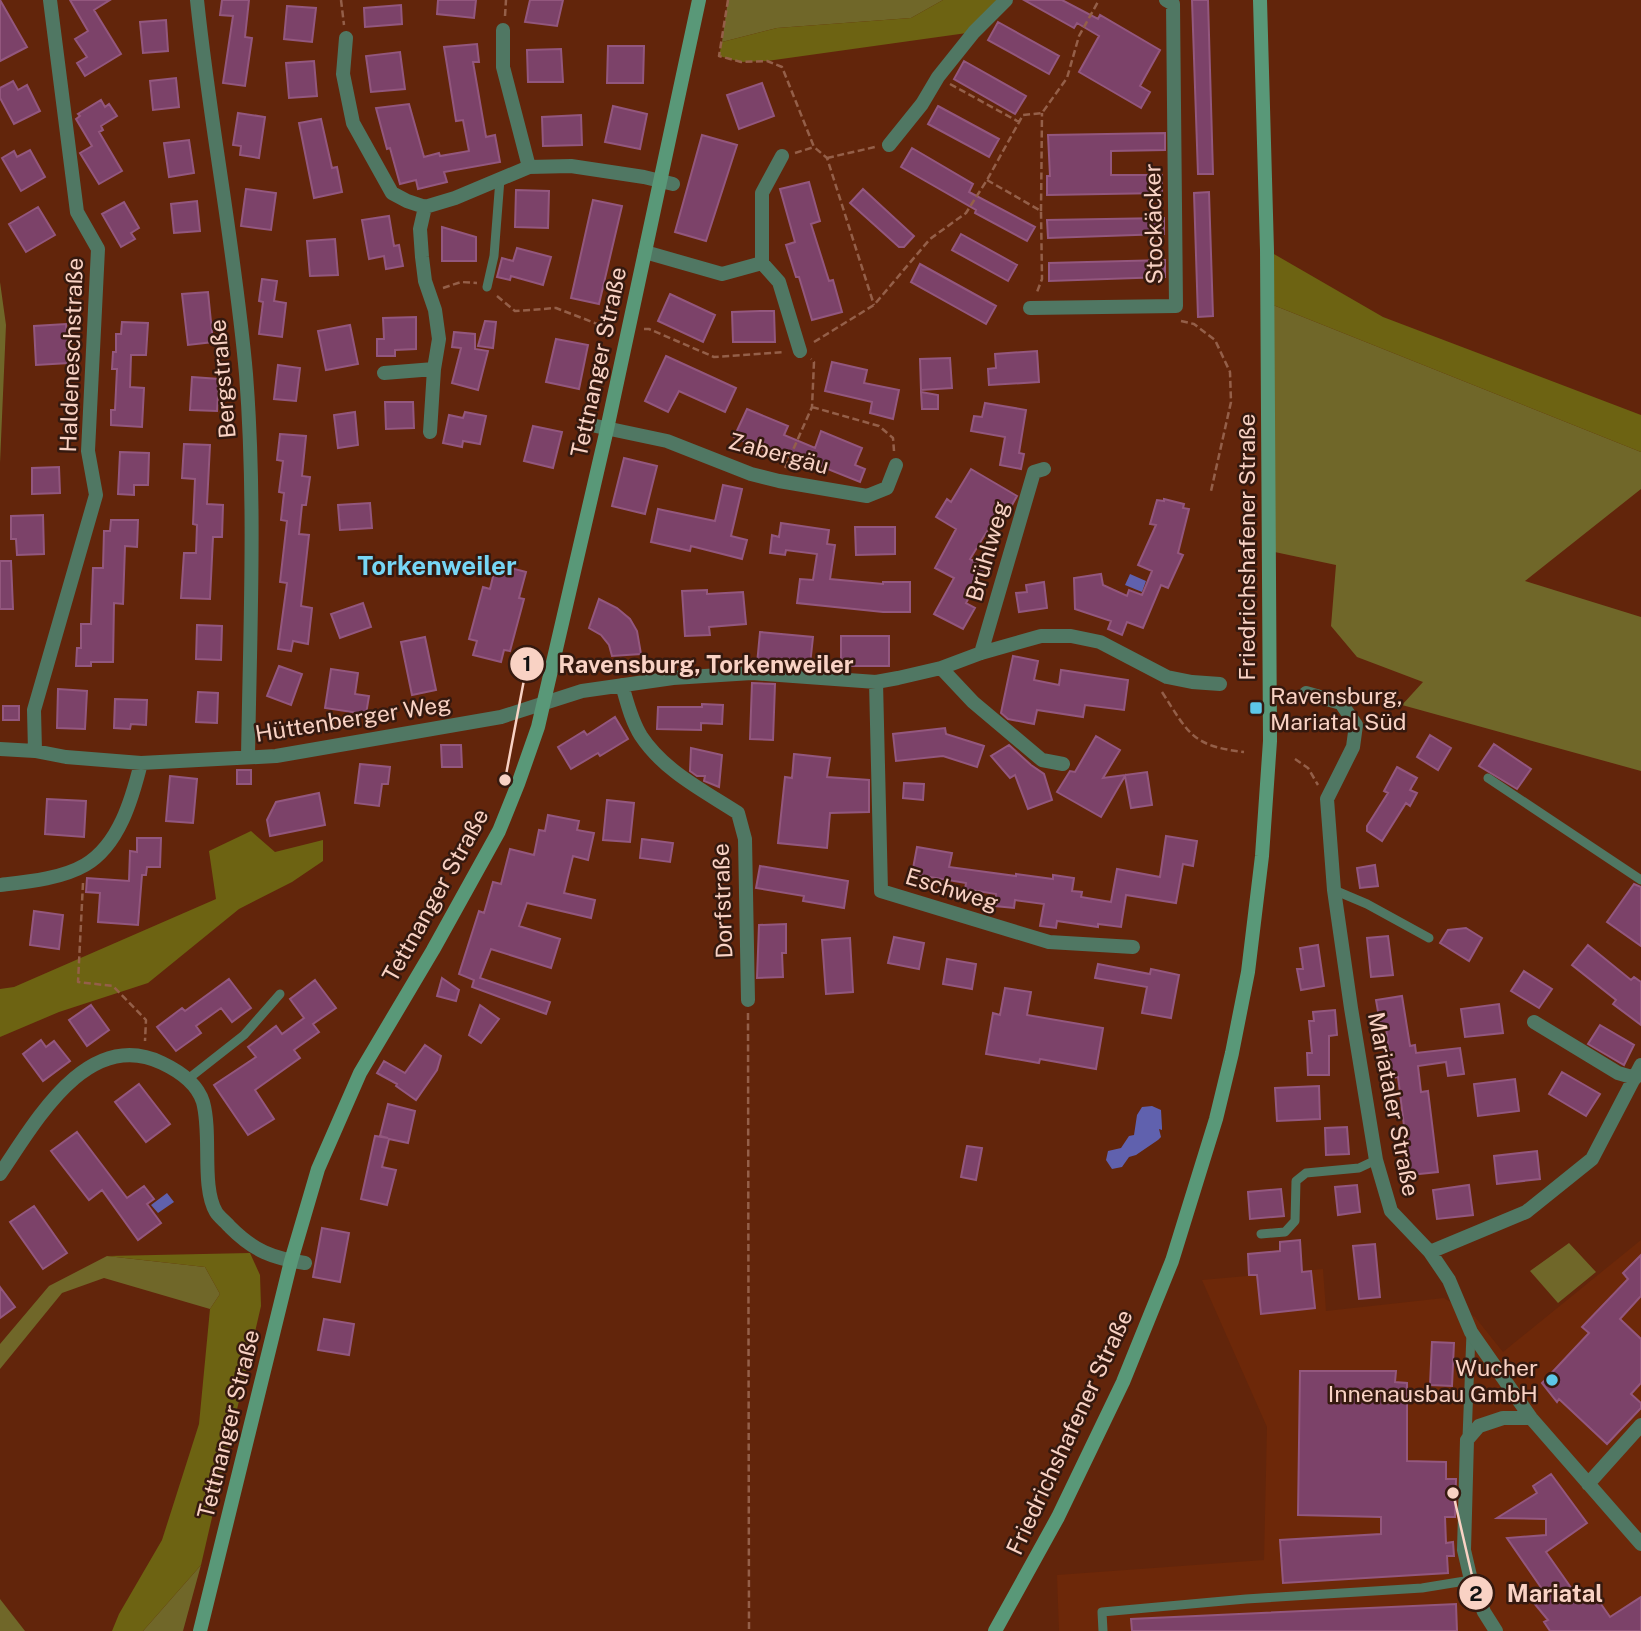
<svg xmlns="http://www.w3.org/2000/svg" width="1641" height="1631" viewBox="0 0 1641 1631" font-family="'Public Sans',sans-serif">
	<rect width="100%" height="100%" fill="#62250b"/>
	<path fill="#6d2809" d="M1641,1240V1631H1059L1057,1575L1264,1560L1267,1427L1202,1280L1323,1269L1326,1311L1444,1298L1475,1317L1503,1352Z"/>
	<path fill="#706729" d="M728,0H943L911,18L777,28L722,42Z
		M0,282L6,325L0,463Z
		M1268,303L1641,452V489L1525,581L1641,617V771L1402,705L1423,682L1357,657L1331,626L1336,565L1270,551Z
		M1569,1243L1596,1272L1558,1303L1530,1271Z
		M107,1256L205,1267L220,1294L210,1309L104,1278L62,1293L0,1369V1344L49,1286Z
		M201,1565L183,1631H143Z
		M0,1599L25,1631H0Z"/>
	<path fill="#6d6312" d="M943,0H1006L974,32L767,61L741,62L719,56L722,42L777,28L911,18Z
		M1267,250L1383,317L1641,415V452L1268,303Z
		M251,831L275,852L323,840V861L292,882L239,909L148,983L59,1012L0,1037V989L14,987L216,899L209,851Z
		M250,1253L260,1275L261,1306L201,1565L143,1631H112L119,1614L162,1540L199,1424L210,1309L220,1294L205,1267L107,1256Z"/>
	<path fill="#6061ae" d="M1130,574L1146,581L1142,592L1125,585Z
		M1152,1106L1161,1110L1162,1127V1130L1159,1129L1161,1137L1158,1140L1136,1155L1129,1157L1122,1167L1112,1169L1106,1160L1108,1151L1121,1148L1129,1136L1134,1135L1137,1115L1142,1107Z
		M167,1193L174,1202L158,1213L151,1205Z"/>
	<path fill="#7c4269" stroke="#93577e" stroke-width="2" d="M0,0L27,47L0,61Z
		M70,0H110L94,10L121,54L85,76L77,63L87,57L75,39L88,31Z
		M222,0H249L245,37L252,38L245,86L223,83L233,16L220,15Z
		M438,0H476L474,18L437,14Z
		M530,0H563L557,26L525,22Z
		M1024,0H1062L1098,19L1100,15L1160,50L1140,86L1150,92L1141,108L1079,72L1099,36L1077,23L1074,28Z
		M1192,0H1208L1213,174H1198Z
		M401,5L402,24L365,27L364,8Z
		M287,6L316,8L312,42L284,39Z
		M166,20L168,51L143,53L140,22Z
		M998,22L1059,56L1049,74L988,40Z
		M477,44L479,62H473L486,137L495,135L500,162L444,172L447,182L418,189L416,180L400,184L390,148L387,149L376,108L409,104L424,157L439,153L440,156L469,151L463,120L456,121L444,47Z
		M608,46H644L643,83H607Z
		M561,49L563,82H528L527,50Z
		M400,52L405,89L371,92L366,56Z
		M314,61L317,96L289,98L286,63Z
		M964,61L1026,96L1015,114L954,79Z
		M176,78L179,107L153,110L150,81Z
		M13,81L18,90L27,85L40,111L14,124L0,98V88Z
		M762,83L774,116L739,129L727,95Z
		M101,100L105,107L109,104L117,116L101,126L103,130L99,132L122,171L99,184L80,153L92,146L76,119L80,116L78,114Z
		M613,106L647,114L640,149L605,142Z
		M938,106L999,139L989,157L928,124Z
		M238,113L265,117L259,158L240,155L241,146L233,145Z
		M581,115L582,145L543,146L542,117Z
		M321,119L332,168L337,167L342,192L314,198L299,123Z
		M1165,133V150L1111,151V175H1162V193L1047,195V176H1050L1048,135Z
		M702,135L737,145L706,241L675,232Z
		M189,140L194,173L169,177L164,143Z
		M912,148L973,184L969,192L1035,227L1027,241L975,213L976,210L901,167Z
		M30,150L45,177L21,191L2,158L14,151L17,157Z
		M809,182L820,221L811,224L829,281L833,280L842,312L812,320L799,277H796L786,245L795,242L780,189Z
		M246,189L276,193L271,230L241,226Z
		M863,189L914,236L904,247H899L850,203Z
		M516,190L549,191L548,228L515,227Z
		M1209,192L1213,316L1198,317L1194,193Z
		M593,200L622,206L599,304L571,298Z
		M197,201L200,231L174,233L171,204Z
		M124,202L139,228L131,233L135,239L121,247L102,214Z
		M38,207L55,235L26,252L9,224Z
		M389,216L394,246L399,245L403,266L386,269L384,256L369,259L362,220Z
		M1164,218V234L1048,238L1047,220Z
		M442,227L476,237V261H442Z
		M961,234L1017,265L1008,281L952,250Z
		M335,239L338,275L310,276L307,241Z
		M517,248L551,257L543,285L511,276L510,280L497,277L502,258L513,261Z
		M1165,260V277L1049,281V263Z
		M920,264L996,306L986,324L911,282Z
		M262,279L277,281L274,301L286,303L282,337L259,334L263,302L259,301Z
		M208,292L213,342L188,345L182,294Z
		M670,294L715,315L703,342L658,321Z
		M760,311H774L775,342H733L732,312Z
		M416,317V349L395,350V356H377V339H384L383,318Z
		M485,321L496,322L493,348L478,346Z
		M122,322L148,323L146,355H131L130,387L144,388L142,427L111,425V410H115L117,369H112L113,352H116V334H121Z
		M66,324L69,363L36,365L34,326Z
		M350,325L358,364L326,370L318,331Z
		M454,332L475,334V349L488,351L478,390L452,383L461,348L452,347Z
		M556,339L588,345L579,389L546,382Z
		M1037,351L1039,382L989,385L988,369L996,368L995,354Z
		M666,356L736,388L725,412L679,391L668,412L645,401Z
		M950,358L952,388L921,390L920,359Z
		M832,362L867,370L864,383L899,390L893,419L870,413L872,402L825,391Z
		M278,365L300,368L296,401L274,399Z
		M192,377L219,379L217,411L190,410Z
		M921,392L938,395V409H922Z
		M385,402H413L414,428L386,429Z
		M985,403L1026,410L1019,453L1024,454L1021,469L1000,465L1005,437L971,431L974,416L982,417Z
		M747,409L788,426L784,435L815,448L821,431L862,448L855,465L865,469L860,482L778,449L775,455L734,437Z
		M355,412L358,445L338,448L334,415Z
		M465,412L486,416L480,444L463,441L462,447L443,443L449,415L463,418Z
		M533,426L562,432L553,468L524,461Z
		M280,434L306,436L302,476L310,477L306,505H302L299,534L309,535L301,606L312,608L308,644L293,641L291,651L278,649L287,583L280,582L287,521L281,520L284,493L279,492L283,461L277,460Z
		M184,444L210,445L207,504L223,505L222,537H213L210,599L181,598L184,553H196L197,525L193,524L195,479L182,478Z
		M120,452L149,453L148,485H134V495L118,494Z
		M624,458L657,466L645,514L612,506Z
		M59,467L60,493L32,494V468Z
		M971,469L1017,496L1007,514L1000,510L970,559L985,567L966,603L975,608L963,629L934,614L954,578L935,568L956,529L936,517L947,499L951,502Z
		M723,485L742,489L731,536L747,540L742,559L691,546L690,551L651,542L658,509L715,521Z
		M1164,499L1184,504L1183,508L1189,509L1178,553L1183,555L1168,588L1161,585L1143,628L1127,622L1122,635L1108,629L1111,621L1075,609L1074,578L1101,574L1103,585L1127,596L1129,590L1142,595L1152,571L1138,565L1156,525L1150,524L1157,500L1164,501Z
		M370,503L372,528L340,530L338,505Z
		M43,515L44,554L17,555L16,539H11V516Z
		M111,520H138L137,547L125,546L123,604L114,603L113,662H91V666H76L77,648H81V624H91L93,568H103L104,531H110Z
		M781,523L829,530L827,544L835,545L830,579L883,584V582H910V612H883L797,603L800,579L813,580L817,554L786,550L785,555L770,553L772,535L779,537Z
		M855,527H895V554L856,555Z
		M0,561H11L13,609H0Z
		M496,564L526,572L519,598L524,599L510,651L504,650L501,662L473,655L477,641L469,639L483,587L490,589Z
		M1044,582L1047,608L1019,612L1016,593L1027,592L1026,585Z
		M707,590V594L743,592L746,624L709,627L710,635L685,636L682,591Z
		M599,599L617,608L630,619L637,631L641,654L612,656L609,645L601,635L589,628Z
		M363,603L371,627L340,638L331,614Z
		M197,625L222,626L221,660L196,659Z
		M760,632L813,637L810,665L776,662V665L757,664Z
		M841,636H889V666H841Z
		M425,637L436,690L412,695L401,642Z
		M1013,656L1038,661L1034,680L1059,685L1061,670L1128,680L1124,710L1085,705L1083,717L1037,710L1034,724L1008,719L1001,713Z
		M279,666L302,674L291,705L267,696Z
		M331,669L358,673L355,694L369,696L366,714L325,708Z
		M752,683L775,684L773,740L750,739Z
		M58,689L87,691L85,729L57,728Z
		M198,692L218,693L217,723L196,722Z
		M115,699L147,700L146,725L131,724L130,729L114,728Z
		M702,704L723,705L722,724L701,723V730L657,729L658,707H702Z
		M3,706H19V720H3Z
		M615,717L628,739L600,756L598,753L571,769L558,747L584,731L587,735Z
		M945,728L946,734L984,746L977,767L943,756L896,761L893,734Z
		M1430,735L1451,748L1438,770L1417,757Z
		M1096,736L1120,750L1103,778L1147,772L1152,805L1131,808L1125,776L1101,817L1057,792L1070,771L1075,772Z
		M1494,744L1531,769L1517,789L1479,766Z
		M441,745H461L462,767H442Z
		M1009,745L1031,765L1044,774L1052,800L1028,809L1015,775L1010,778L991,756Z
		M691,748L722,755L719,787L704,781L705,776H697L690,771Z
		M794,754L830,758L827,777L869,780V812L830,813L827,848L778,843L785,777L792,778Z
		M360,764L390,767L388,784H382L379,806L355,803Z
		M1397,767L1417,778L1410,790L1417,793L1410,806L1406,803L1382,841L1367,831V826L1388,793L1384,791Z
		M237,770H251V784H237Z
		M170,776L197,779L193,823L166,821Z
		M904,783L924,784L923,800L903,798Z
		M319,793L325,825L270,836L267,820L276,802Z
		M47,799L86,801L84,837L45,834Z
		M607,800L634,803L630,842L603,840Z
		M548,815L579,821L577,830L594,833L588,860L573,856L564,893L595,900L591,918L527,903L519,926L560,939L551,968L491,949L480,978L550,1002L546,1014L472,987L474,980L459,974L479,911L484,913L493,882L501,884L510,849L534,855L539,830L545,831Z
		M1166,836L1197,841L1193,866L1183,864L1176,903L1126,895L1121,927L1098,924V927L1057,921L1056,928L1040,926L1044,904L1015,900L1014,908L995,906L996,894L965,889L966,883L912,874L917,847L952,853L949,867L1016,876V874L1053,879V875L1074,878L1072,891L1082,892L1081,897L1111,902L1117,869L1160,877Z
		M137,838H161L160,867H147L146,875H142L138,925L98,922L100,893L86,892L87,878L129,881L130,851L137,852Z
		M642,839L673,843L670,862L640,858Z
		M1375,865L1378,886L1360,888L1357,868Z
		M760,866L848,881L844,908L803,901L804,896L756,888Z
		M1634,884L1641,887V946L1607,922Z
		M34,911L63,915L59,949L30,945Z
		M786,924V953H782L783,977L757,978L759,925Z
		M1466,928L1482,938L1469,961L1440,943L1448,930Z
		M1388,936L1393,975L1371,977L1367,938Z
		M894,937L924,943L919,969L888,963Z
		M850,938L853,992L826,994L822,940Z
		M1318,945L1324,986L1301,990L1297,969H1303L1300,948Z
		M1588,945L1631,980L1634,977L1641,982V1025L1613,1004L1616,1000L1572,965Z
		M947,959L976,964L972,989L943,984Z
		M1098,964L1150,974L1151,969L1179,975L1171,1018L1142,1013L1147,987L1095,978Z
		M1524,971L1552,989L1539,1008L1511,991Z
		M442,978L459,990L456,1001L437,996Z
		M229,979L251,1008L232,1022L221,1008L196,1026L201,1033L176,1051L157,1027L182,1008L185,1011Z
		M315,980L336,1008L313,1024L319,1032L294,1050L300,1058L255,1090L274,1119L248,1135L214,1085L256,1057L248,1047L276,1026L282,1034L304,1018L290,999Z
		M1005,988L1031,992L1027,1015L1103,1028L1096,1069L1040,1059L1039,1063L986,1054L993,1013L1000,1015Z
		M1402,996L1410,1046L1415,1045L1416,1053L1460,1048L1464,1074L1448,1076L1446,1062L1418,1066L1421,1092L1428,1091L1438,1172L1410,1175L1398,1077L1392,1078L1386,1028L1381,1029L1376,1000Z
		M1499,1004L1503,1033L1465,1037L1461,1009Z
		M91,1005L109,1030L87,1046L69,1020Z
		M480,1005L499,1019L481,1043L469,1035Z
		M1335,1010L1337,1035L1329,1036V1075H1308L1307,1053H1312L1309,1021H1314L1313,1012Z
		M1600,1025L1634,1045L1624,1065L1588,1044Z
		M41,1040L46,1047L54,1041L70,1061L43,1081L23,1054Z
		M425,1045L441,1056L437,1070L416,1100L396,1086L397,1084L377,1073L384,1061L405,1073Z
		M1562,1072L1600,1094L1586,1116L1549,1094Z
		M1515,1079L1519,1111L1478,1116L1474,1084Z
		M139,1084L170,1124L146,1142L115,1102Z
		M1319,1086L1320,1119L1277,1121L1275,1088Z
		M388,1104L415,1111L408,1143L389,1139L382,1167L396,1170L387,1205L361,1199L375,1136L388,1138L380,1136Z
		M1347,1127L1349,1154L1326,1155L1325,1128Z
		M77,1132L127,1198L144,1186L154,1199L147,1204L161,1223L138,1240L102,1190L89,1200L51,1151Z
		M967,1146L982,1148L976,1180L961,1177Z
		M1537,1151L1540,1179L1497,1184L1494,1156Z
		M1357,1185L1360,1212L1338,1215L1335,1187Z
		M1469,1185L1473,1215L1437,1219L1433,1190Z
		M1281,1189L1284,1216L1250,1219L1248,1192Z
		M34,1206L67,1253L43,1269L10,1222Z
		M322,1228L349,1233L340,1282L313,1277Z
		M1300,1240L1302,1272L1311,1271L1315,1308L1261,1314L1257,1275H1249L1248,1254L1280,1251V1242Z
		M1375,1244L1380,1297L1359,1299L1353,1246Z
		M1641,1255V1296L1620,1319L1641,1339V1383L1631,1394L1641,1403V1408L1607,1444L1559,1399L1557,1402L1542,1383L1589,1333L1582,1327L1628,1279L1623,1273Z
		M0,1287L15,1307L0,1318Z
		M324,1319L354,1324L349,1355L318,1350Z
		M1432,1342L1454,1343L1452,1386L1430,1385Z
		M1300,1371H1396L1395,1382L1407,1383V1461L1446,1462V1479H1456L1455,1517H1445L1446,1543L1453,1542L1454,1556H1447L1448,1573L1283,1583L1280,1540L1381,1534V1517L1298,1515Z
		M1551,1474L1587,1523L1546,1552L1579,1599L1592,1591L1610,1617L1641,1597V1631H1550L1544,1622L1548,1620L1529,1597L1542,1589L1507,1538L1546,1535V1519L1497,1518L1537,1493L1533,1486Z
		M1456,1604L1457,1631H1132L1131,1619Z"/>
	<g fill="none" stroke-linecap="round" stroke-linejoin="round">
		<path stroke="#945f49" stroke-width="2.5" stroke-dasharray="7 3.5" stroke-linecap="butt" d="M341,0L344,25
			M728,0L719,56L741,62L767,61L782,67L814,147L827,158L874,305
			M505,16L506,0
			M950,84L1019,122
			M795,153L814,147
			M827,158L875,147
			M987,180L1041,211L1042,279L1037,292
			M1041,211L1042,113
			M443,288L461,282L477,283
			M497,296L515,311L556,308L613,330
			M1181,321L1194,324L1215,340L1230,372L1231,402L1211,491
			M644,329H649L714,357L785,352
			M814,342L874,305L930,239L966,213L987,180L1023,115L1042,113L1067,78L1079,36L1099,0
			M812,407L879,426L893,438L894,451
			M785,468L812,407L814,362L811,359
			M1162,692C1189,734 1192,746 1244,752
			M1295,759L1308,768L1318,785
			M83,883L78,982L113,986L146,1020L145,1041
			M748,1013L749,1631"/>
		<path stroke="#507763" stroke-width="9" d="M487,287L494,256L500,179
			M1488,778L1641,880
			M1334,890L1367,904L1429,938
			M188,1079L244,1035L280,994
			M1261,1234L1285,1232L1295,1221L1296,1181L1306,1173L1359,1168L1376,1160
			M1467,1438L1471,1333
			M1103,1631L1102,1612L1246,1599L1422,1588L1471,1580"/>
		<path stroke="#507763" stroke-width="14" d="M197,0C210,125 235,249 246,374C256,502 250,629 248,757
			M503,30V67L529,167
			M346,38L343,74L353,123L392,193L407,201L425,207L455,198L529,167L571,166L644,177L673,184
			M889,145L922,104L938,77L974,32L1006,0
			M425,207L420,229L422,257L425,281L435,310L439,339L434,369L430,432
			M645,252L722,274L762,263V193L782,156
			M762,263L779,282L800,351
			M1030,308L1176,306L1173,4L1166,0
			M384,373L434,369
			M596,426L667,441L751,474L779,481L867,496L887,488L896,465
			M981,653L1034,472L1044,469
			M941,668L973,702L1042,760L1063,764
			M876,682L881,891L1049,942L1133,947
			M622,685C627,702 631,720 641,736C664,771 704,791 738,813L745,839L748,1000
			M1306,693L1341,703L1356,725L1353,747L1327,799L1334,890L1351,1008L1376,1160L1391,1211L1430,1252L1449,1280L1471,1332L1531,1418L1641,1544
			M0,749L35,751L66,757L141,763L276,756L501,717L582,691L673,678L752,673L876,682L898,678L941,668L981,653L1041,636H1071L1100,642L1167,677L1192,682L1220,684
			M35,751L34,710L96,495L88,451L98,249L77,212L50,0
			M0,885C26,882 61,879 85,865C119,845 132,799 141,763
			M1534,1022L1618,1073L1635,1078
			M0,1174C35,1123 87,1027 162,1063C179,1071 197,1083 203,1102C212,1135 201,1186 216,1212C219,1217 226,1222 230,1227C254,1251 272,1258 305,1263
			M1430,1252L1526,1212L1592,1159L1641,1065
			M1588,1484L1641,1425
			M1496,1631L1484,1612L1471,1580L1464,1550L1467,1440L1479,1426L1503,1418H1531"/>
		<path stroke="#599878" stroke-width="14" d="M200,1631L291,1261L318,1169L360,1073L433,950L499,831L518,784L538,727L607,429L699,0
			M995,1631L1058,1517L1123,1382L1172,1261L1216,1119L1232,1053L1248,972L1262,856L1270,741L1267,250L1260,0"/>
	</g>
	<g fill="#5dc7e8" stroke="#35190f" stroke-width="2.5">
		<rect x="1249" y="701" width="14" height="14" rx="3.5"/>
		<circle cx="1552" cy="1380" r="7"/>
	</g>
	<g text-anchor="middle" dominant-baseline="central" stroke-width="5" stroke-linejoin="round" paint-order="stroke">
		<g font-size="23" fill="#f9d2c4" stroke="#35190f">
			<text transform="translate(1153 224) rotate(-91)">Stockäcker</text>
			<text transform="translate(71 355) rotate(-88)">Haldeneschstraße</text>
			<text transform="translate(598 362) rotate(-78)">Tettnanger Straße</text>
			<text transform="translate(222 379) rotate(-95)">Bergstraße</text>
			<text transform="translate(779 453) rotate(15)">Zabergäu</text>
			<text transform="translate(1246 547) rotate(-90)">Friedrichshafener Straße</text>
			<text transform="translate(987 551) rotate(-74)">Brühlweg</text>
			<text transform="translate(353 718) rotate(-9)">Hüttenberger Weg</text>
			<text transform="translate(952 889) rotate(17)">Eschweg</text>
			<text transform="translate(435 895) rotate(-61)">Tettnanger Straße</text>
			<text transform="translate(722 901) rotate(-92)">Dorfstraße</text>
			<text transform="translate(1394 1104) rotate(79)">Mariataler Straße</text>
			<text transform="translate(228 1424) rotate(-76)">Tettnanger Straße</text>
			<text transform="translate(1069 1432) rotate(-65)">Friedrichshafener Straße</text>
		</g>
		<g font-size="23" fill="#f9d2c4" stroke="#35190f" text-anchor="start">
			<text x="1270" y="695">Ravensburg,<tspan x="1270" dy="26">Mariatal Süd</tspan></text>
			<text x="1538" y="1367" text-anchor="end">Wucher<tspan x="1538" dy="26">Innenausbau GmbH</tspan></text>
		</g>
		<g font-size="26" font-weight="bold" fill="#77d6f5" stroke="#35190f">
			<text x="437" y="565">Torkenweiler</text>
		</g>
	</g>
	<path fill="none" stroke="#f9d2c4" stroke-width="2.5" d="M505 780L527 664M1453 1493L1476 1593"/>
	<g fill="#f9d2c4" stroke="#35190f" stroke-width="2.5">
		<circle cx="505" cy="780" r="7"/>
		<circle cx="1453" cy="1493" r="7"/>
		<circle cx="527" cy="664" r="18"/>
		<circle cx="1476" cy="1593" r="18"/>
	</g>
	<g font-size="21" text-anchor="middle" font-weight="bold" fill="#111">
		<text x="527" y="671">1</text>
		<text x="1476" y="1601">2</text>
	</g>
	<g font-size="24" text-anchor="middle" font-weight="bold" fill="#f9d2c4" stroke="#35190f" stroke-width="5" stroke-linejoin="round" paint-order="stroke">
		<text x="706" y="673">Ravensburg, Torkenweiler</text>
		<text x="1555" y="1602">Mariatal</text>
	</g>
</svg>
